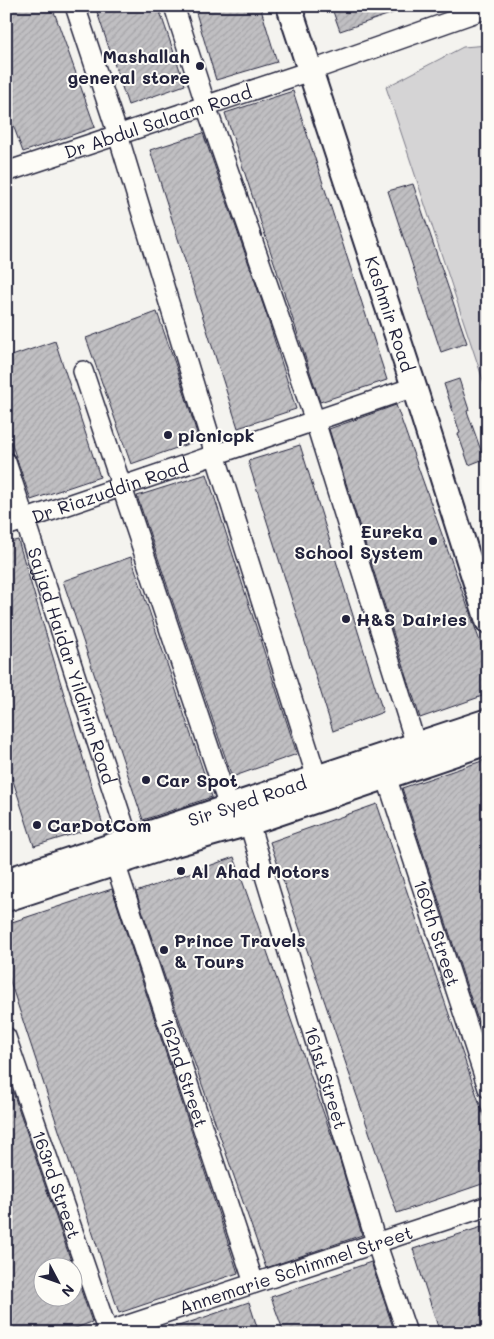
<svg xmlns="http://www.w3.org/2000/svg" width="494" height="1339" viewBox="0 0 494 1339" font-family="Mali,sans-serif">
	<defs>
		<pattern id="building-hatch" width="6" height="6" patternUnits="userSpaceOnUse" patternTransform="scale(1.25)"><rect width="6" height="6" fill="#c0bfc2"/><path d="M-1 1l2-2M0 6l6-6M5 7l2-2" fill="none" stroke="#a5a4a8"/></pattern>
	</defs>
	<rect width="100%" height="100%" fill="#f4f3ef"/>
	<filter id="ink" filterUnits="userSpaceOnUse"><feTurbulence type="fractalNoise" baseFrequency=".02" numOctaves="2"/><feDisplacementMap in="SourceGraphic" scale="10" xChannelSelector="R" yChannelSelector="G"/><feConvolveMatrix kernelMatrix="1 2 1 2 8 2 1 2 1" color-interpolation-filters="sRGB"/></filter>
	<g filter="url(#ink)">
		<path fill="#d5d4d5" stroke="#7c7b88" d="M488,45V395L386,87L463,47Z"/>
		<path fill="url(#building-hatch)" stroke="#22223b" fill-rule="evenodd" d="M6,6H52L95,127L23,152L6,106Z
			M95,6H158L185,85L128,105Z
			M194,6H260L277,62L216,80Z
			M331,6H407L408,8L340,31Z
			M293,91L387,380L320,402L225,113Z
			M203,133L266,313L296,409L238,428L150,150Z
			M413,184L467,343L441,352L388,191Z
			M157,312L177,369L199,440L131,464L86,338Z
			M55,341L100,477L31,500L6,428V358Z
			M459,379L469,410L467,411L484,459L469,465L458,434L460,433L444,384Z
			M396,405L488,664V694L420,718L329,429Z
			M300,445L383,712L333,731L248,461Z
			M207,474L297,754L232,777L137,496Z
			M18,540L103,825L34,846L6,759V543Z
			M131,557L212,797L143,820L63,581Z
			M488,759V1051L402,788Z
			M377,804L488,1128V1182L397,1213L270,842Z
			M234,857L338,1154L362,1235L266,1268L176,1010L136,892Z
			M112,889L238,1273L119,1313L6,969V924Z
			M6,1072L92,1322L62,1333H6ZM42,1266H72V1296H42Z
			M488,1225V1333H440L413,1249Z
			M371,1262L395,1333H284L271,1297Z
			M249,1302L259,1333H164V1331Z"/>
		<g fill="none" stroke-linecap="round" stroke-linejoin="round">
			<defs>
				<g id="minor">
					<path d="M75,6L118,135L215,454L317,778"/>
					<path d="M174,6L206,106L315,421L416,745"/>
					<path d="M324,66L488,8"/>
					<path id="s1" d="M6,172L310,71"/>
					<path d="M83,371L229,807"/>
					<path id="s2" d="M6,462L129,841"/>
					<path id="s3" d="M6,526L414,387"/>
					<path id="s4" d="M386,776L488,1088"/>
					<path id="s5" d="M249,823L376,1242L407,1333"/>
					<path id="s6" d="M115,863L254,1283"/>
					<path id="s7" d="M6,1037L108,1333"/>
					<path id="s8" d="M104,1333L488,1206"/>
				</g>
				<g id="major">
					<path id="s9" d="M289,6L414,387L488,621"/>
					<path id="s10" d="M6,881L488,721"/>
					<path d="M6,899L168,846L249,823L488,742"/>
				</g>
			</defs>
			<use href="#minor" stroke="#22223b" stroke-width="22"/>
			<use href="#major" stroke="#22223b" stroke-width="28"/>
			<use href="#minor" stroke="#fdfcf7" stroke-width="19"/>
			<use href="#major" stroke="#fdfcf7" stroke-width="24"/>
		</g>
	</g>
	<g fill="#22223b" stroke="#fdfcf7" stroke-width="2">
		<circle cx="200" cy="66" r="5"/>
		<circle cx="168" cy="435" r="5"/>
		<circle cx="433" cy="541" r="5"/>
		<circle cx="346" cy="619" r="5"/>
		<circle cx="146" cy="780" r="5"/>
		<circle cx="37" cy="825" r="5"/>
		<circle cx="181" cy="871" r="5"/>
		<circle cx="164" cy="950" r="5"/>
	</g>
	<g text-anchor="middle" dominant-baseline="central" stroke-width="4" stroke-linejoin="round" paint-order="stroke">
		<g font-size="18" font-weight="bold" fill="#22223b" stroke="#fdfcf7" text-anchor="start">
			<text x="190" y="56" text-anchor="end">Mashallah<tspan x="190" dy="21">general store</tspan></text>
			<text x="178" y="435">picnicpk</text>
			<text x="423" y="531" text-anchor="end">Eureka<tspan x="423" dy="21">School System</tspan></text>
			<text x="356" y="619">H&amp;S Dairies</text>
			<text x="156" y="780">Car Spot</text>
			<text x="47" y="825">CarDotCom</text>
			<text x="191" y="871">Al Ahad Motors</text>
			<text x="174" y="940">Prince Travels<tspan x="174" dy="21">&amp; Tours</tspan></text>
		</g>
		<g font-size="18" fill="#22223b" stroke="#fdfcf7">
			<text stroke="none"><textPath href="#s1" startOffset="160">Dr Abdul Salaam Road</textPath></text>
			<text stroke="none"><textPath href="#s9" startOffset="324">Kashmir Road</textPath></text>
			<text stroke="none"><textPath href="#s3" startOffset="110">Dr Riazuddin Road</textPath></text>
			<text stroke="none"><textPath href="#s2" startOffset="214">Sajjad Haidar Yildirim Road</textPath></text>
			<text stroke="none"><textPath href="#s10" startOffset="254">Sir Syed Road</textPath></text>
			<text stroke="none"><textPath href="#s4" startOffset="165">160th Street</textPath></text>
			<text stroke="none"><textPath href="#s6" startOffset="221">162nd Street</textPath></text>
			<text stroke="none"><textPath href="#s5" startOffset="266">161st Street</textPath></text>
			<text stroke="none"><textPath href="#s7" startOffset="156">163rd Street</textPath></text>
			<text stroke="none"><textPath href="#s8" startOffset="202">Annemarie Schimmel Street</textPath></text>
		</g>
	</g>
	<rect width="494" height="1339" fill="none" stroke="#fdfcf7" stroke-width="25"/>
	<rect x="12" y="12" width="469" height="1314" fill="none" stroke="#22223b" stroke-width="2" filter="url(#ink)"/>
	<g transform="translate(58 1282) rotate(131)"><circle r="24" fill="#fdfcf7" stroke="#a5a5ac"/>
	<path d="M0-4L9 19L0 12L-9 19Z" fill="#22223b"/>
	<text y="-8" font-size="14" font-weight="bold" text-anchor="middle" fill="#22223b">N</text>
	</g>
</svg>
